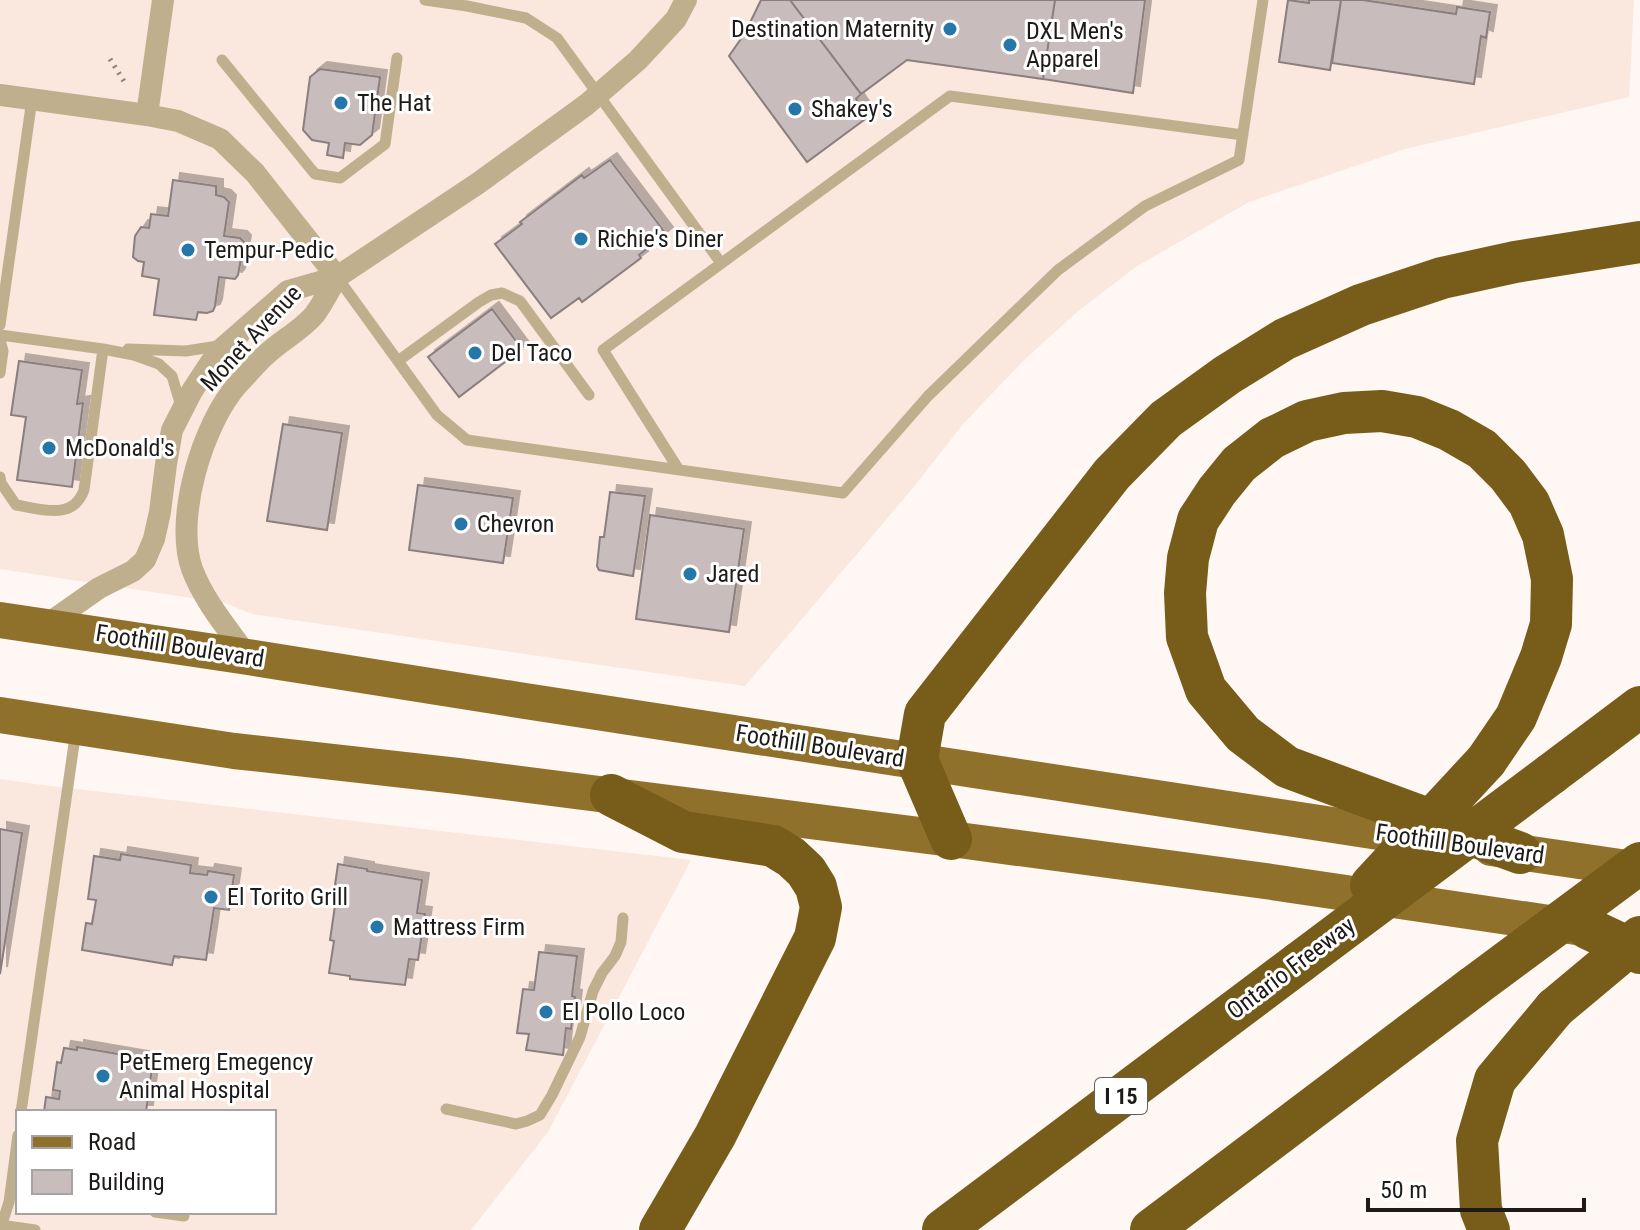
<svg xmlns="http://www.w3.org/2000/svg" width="1640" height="1230" viewBox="0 0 1640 1230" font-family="'Roboto Condensed',sans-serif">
	<defs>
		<filter id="shadow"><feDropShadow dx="7" dy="-7" stdDeviation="0" flood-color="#0004"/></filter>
	</defs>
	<rect width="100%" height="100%" fill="#fef7f3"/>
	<path fill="#fae7dd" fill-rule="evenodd" d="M0,0H1634L1629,97L1405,149L1249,202L1137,266L1077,312L1024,360L963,424L912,489L745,686L252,614L225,603L0,569Z
		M0,779L42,785L691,860L548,1132L471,1230H0ZM18,1112H274V1212H18Z"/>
	<path fill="#c9bcbc" stroke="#8a7e7e" stroke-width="2" filter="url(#shadow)" d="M761,0H790L861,94L856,99L868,117L807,162L729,56L745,33Z
		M790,0H1055L1043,79L907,60L861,94Z
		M1055,0H1145L1133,93L1043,79Z
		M1288,0L1309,3V0H1341L1330,70L1279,62Z
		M1341,0H1363L1456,14L1457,7L1490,12L1486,38L1481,36L1474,84L1332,63Z
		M320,69L380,77L372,135L360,145L345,143L343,158L327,155L329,143L312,140L303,130L310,77Z
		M610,160L666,234L639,255L641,258L582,302L579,298L551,318L495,244L522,224L520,222L582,175L584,178Z
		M173,180L216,186V195L224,197L229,202L224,236L240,238L244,242L238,275L235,279L219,277L215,306L213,311L207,313L198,312L196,320L154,315L159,279L142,276L144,262L138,261L133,257L135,236L141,227L149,228L151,214L168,216Z
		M492,309L522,349L459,397L428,357Z
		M19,361L82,370L77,404L83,403L72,487L17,480L26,417L11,415Z
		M283,424L342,433L327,530L267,521Z
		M418,485L513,498L503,563L409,550Z
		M610,492L645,496L633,576L599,570L597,566L600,537H604Z
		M650,515L744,529L729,632L636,619Z
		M0,829L22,833L0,974Z
		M121,854L191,865L190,873L207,875L208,871L234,875L229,910L214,908L206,960L174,956L172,965L82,950L86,923L92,924L96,900L88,899L94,856L120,860Z
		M338,864L367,869V871L422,880L417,913L425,914L418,960L409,959L405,985L350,979V976L329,973L334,941L330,940L338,885H335Z
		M539,952L577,956L572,996L575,997L571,1029L566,1028L563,1055L526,1050L529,1034L517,1033L523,989L534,990Z
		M77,1047L153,1060L146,1112H44L46,1097L59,1099L60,1091L53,1090L57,1062L61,1063L64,1048L77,1050Z"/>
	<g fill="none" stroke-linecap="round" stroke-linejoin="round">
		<path stroke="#87827f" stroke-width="5" stroke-dasharray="2 6" stroke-linecap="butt" d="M110,59L125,83"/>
		<path stroke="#c0af8d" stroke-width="11" d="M425,0L467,6L526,18L557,38L721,263
			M222,60L315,174L340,178L385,144L397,58
			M337,277L437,415L467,440L843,493L928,396L1058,270L1145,206L1239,160L1263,0
			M0,325L32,99
			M0,335L103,349L134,355L159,364L172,376L181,406
			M0,340L3,351L0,373
			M128,349L186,351L218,346
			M398,361L479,302L491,295L502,293L520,301L589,395
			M679,470L603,350L950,96L1243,135
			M0,477L1,483L16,505C41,509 73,521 84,490L103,349
			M446,1109L516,1124L527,1121L540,1115L552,1095L580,1037L593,991L602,973L615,956L621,942L623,918
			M21,1112L76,730
			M155,1212L184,1216
			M0,1225L35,1230
			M0,1230L9,1202L18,1135"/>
		<path stroke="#c0af8d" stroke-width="22" d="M0,95L147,115L178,121L220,139L255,173L337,277
			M147,115L163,0
			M45,626L99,588L133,571L145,560L154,539L160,512L166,464L172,430L192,391L217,353L288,291L337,277L477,184L586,105L638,60L676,19L686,0
			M248,657C228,629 204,601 192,569C174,518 203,423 238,384C248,374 257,362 268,353C282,340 303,329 315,314C323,303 330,289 337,277"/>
		<path stroke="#90712b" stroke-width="36" d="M0,620L248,657L525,701L1437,841
			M0,715L234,751L458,776L951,839L1272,882L1576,927
			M1491,848L1640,870"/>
		<path stroke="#785c19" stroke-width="42" d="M1486,761L1516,717L1541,657L1551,624L1552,579L1543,535L1529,503L1508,475L1482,449L1449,430L1417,417L1382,411L1344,413L1307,421L1272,438L1239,464L1217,491L1198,520L1188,558L1185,593L1187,637L1206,690L1243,734L1287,767L1520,853
			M1551,774L1640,707
			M611,795L683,832L773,846L791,857L806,871L816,887L821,907L815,938L715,1136L660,1230
			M951,839L917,760L925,714L1112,474L1166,419L1227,375L1285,339L1361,305L1442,278L1515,262L1640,242
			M1587,928L1640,953
			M943,1230L1300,962
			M1151,1230L1473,987
			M1489,1230L1481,1210L1477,1141L1495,1080L1555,1008"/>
		<path stroke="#785c19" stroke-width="42" d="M1371,885L1486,761
			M1300,962L1551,774
			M1473,987L1640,863
			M1555,1008L1640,937"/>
	</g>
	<g fill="#2477a8" stroke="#fff" stroke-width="3">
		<circle cx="950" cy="29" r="8"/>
		<circle cx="1010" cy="45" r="8"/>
		<circle cx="341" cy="103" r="8"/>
		<circle cx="795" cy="109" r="8"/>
		<circle cx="581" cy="239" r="8"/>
		<circle cx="188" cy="250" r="8"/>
		<circle cx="475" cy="353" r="8"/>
		<circle cx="49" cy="448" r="8"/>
		<circle cx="461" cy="524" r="8"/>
		<circle cx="690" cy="574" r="8"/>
		<circle cx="211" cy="897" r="8"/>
		<circle cx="377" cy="927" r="8"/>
		<circle cx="546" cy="1012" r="8"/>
		<circle cx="103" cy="1076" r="8"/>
	</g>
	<g text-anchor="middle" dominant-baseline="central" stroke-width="6" stroke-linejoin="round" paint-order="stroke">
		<rect fill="#fff" stroke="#625f5d" stroke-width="2" x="1095" y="1078" width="52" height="36" rx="6"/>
		<g font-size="22" font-weight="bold" fill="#1e1a18">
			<text x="1121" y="1096">I 15</text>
		</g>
		<g font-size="24" fill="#1e1a18" stroke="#fff" text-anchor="start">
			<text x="934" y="29" text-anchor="end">Destination Maternity</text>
			<text x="1026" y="31">DXL Men's<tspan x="1026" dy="28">Apparel</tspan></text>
			<text x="357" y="103">The Hat</text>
			<text x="811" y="109">Shakey's</text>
			<text x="597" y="239">Richie's Diner</text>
			<text x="204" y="250">Tempur-Pedic</text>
			<text x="491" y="353">Del Taco</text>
			<text x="65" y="448">McDonald's</text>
			<text x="477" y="524">Chevron</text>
			<text x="706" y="574">Jared</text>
			<text x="227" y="897">El Torito Grill</text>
			<text x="393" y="927">Mattress Firm</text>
			<text x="562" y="1012">El Pollo Loco</text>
			<text x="119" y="1062">PetEmerg Emegency<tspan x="119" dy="28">Animal Hospital</tspan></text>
		</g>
		<g font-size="24" fill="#1e1a18" stroke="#fff">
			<text transform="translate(251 338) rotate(-47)">Monet Avenue</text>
			<text transform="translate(180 646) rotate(9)">Foothill Boulevard</text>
			<text transform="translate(820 746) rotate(9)">Foothill Boulevard</text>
			<text transform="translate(1460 844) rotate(8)">Foothill Boulevard</text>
			<text transform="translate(1291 968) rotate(-37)">Ontario Freeway</text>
		</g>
	</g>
	<rect x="16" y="1110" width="260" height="104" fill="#ffffff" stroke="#a5a3a3" stroke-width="2"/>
	<rect x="32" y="1136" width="40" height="12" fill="#90712b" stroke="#a5a3a3" stroke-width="2"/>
	<text x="88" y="1150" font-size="24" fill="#1e1a18">Road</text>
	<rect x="32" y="1170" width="40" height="24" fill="#c9bcbc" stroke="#a5a3a3" stroke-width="2"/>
	<text x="88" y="1190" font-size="24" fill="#1e1a18">Building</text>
	<path d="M1368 1198v12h216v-12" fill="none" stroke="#1e1a18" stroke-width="4"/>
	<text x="1380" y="1198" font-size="24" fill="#1e1a18" stroke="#ffffff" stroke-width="6" paint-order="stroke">50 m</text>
</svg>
